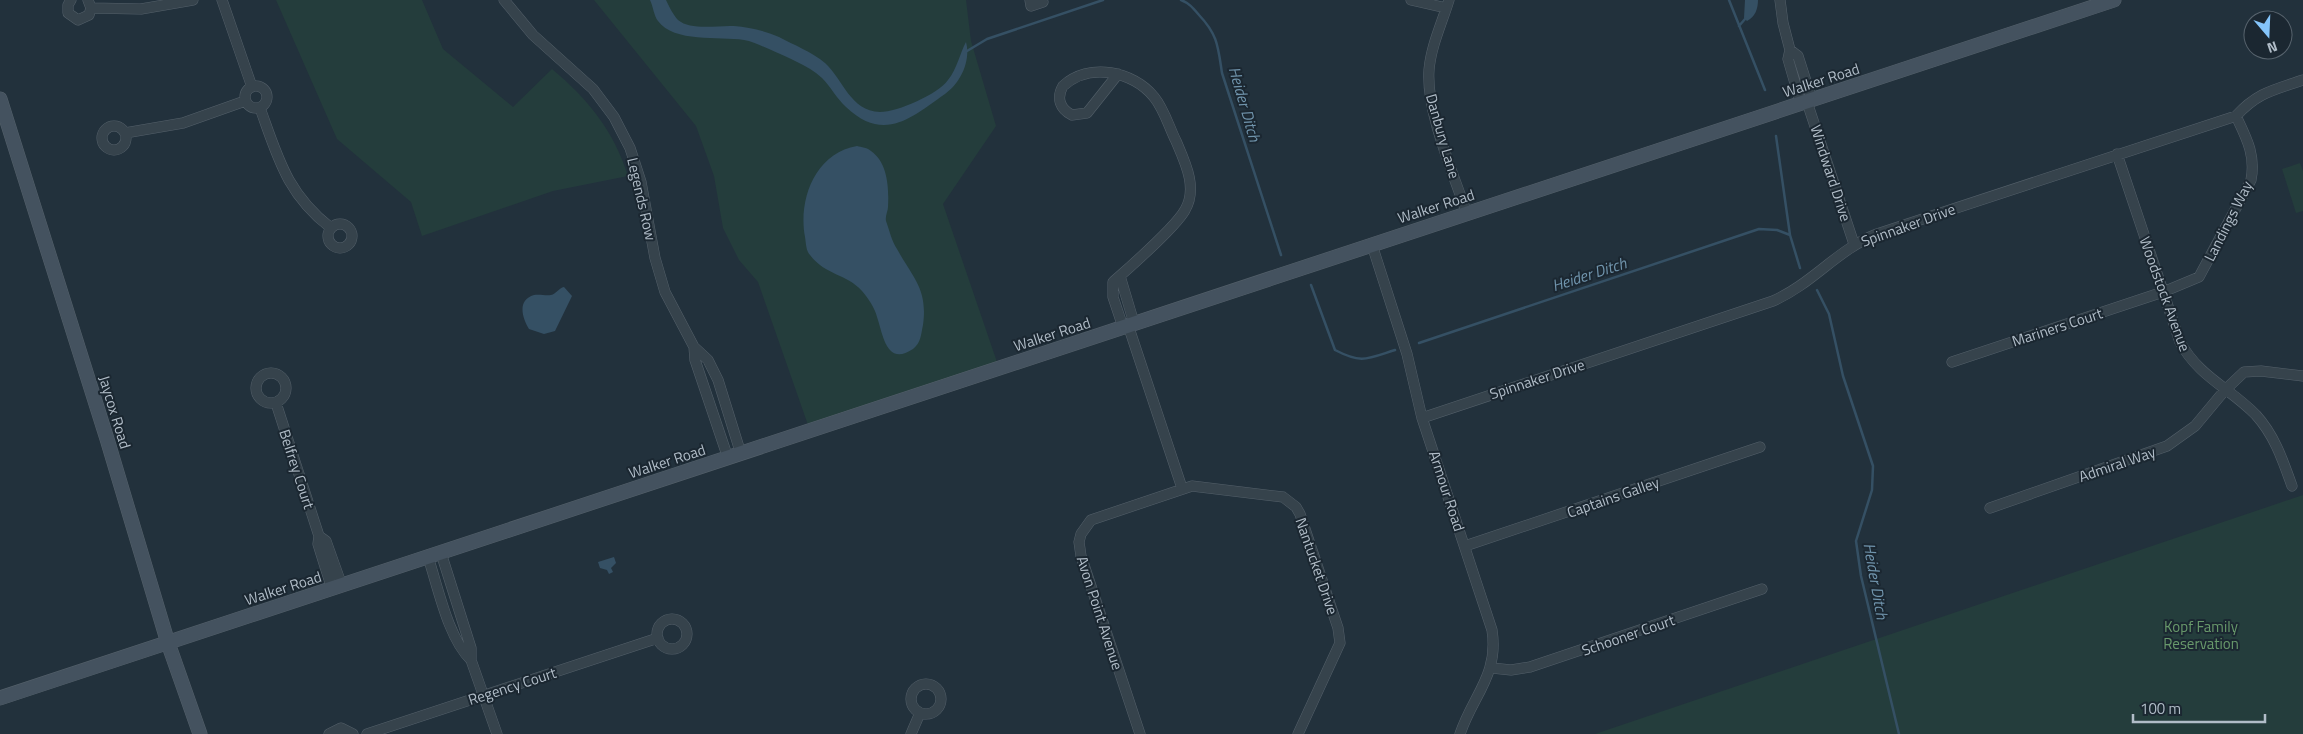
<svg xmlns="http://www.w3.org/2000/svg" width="2303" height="734" viewBox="0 0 2303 734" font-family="'Titillium Web',sans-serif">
	<rect width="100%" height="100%" fill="#22313c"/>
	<path fill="#243d3c" d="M276,0H422L443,49L513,107L552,69C588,99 614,131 628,176L553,191L422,236L411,202L337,139Z
		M594,0H966L971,41L996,126L943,204L997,362L808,425L758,282L739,260L723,228L714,176L696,126Z
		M2300,163L2303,171V211L2296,213L2282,169Z
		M2303,495V734H1595Z"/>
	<path fill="#355064" d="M650,0H666C669,6 673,15 678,20C691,31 719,25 734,26C749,27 765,31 779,37C794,45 812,52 825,63C843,79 850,111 880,112C898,112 938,94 948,80C957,69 960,53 966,42C971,60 961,83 945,94C911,118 884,143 846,107C837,99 831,87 822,78C808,65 786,57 769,49C761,46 752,41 744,40C719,36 674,43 658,21C654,16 653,6 650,0Z
		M1745,0H1758C1758,9 1755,17 1747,21L1744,18Z
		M857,146C861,147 868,148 871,151C888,163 889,188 888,207C888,211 885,216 886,221C889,229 892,242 897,249C913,278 928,289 923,325C921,334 921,343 913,349C886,367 883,334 877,317C875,308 868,298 862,291C846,273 826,276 810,255C806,251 806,243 805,237C798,200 815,153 857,146Z
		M564,287L572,296L555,331L544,334L529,329C522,317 517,300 534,295C540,294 546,296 551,295C556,294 559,288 564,287Z
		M614,557L616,563L611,568L613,572L609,574L607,570L600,568L598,562Z"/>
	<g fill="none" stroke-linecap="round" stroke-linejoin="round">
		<path stroke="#355064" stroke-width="2.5" d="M1181,0C1189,3 1193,8 1199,15C1218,35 1218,47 1222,73L1281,255
			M1729,0L1765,90
			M1739,26L1745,19
			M967,51L987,39L1103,0
			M1776,136L1790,235
			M1311,285L1335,350C1362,364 1367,359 1395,350
			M1817,290L1829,314L1843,376L1873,466L1872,490L1856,541L1861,576L1899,734
			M1419,343L1759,229L1777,230L1790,235L1800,268"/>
		<defs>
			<path id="street" d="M71,0L68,5V13L78,20L89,15L91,8L88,0
				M222,0L252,87
				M504,0L533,35L593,89L614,117L630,148L641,182L655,258L665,292L694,347L708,360L718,380L741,454
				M1030,0L1031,6L1043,2
				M1411,0L1446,8
				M1449,0C1442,23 1431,46 1429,70C1426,112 1453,172 1467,214
				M1780,0L1783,23L1790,50L1788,59L1801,104
				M91,8L141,9L193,0
				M1790,50L1798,56L1812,100
				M1118,74L1087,113L1072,115C1060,109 1056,98 1063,86C1089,62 1133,71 1154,97C1164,109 1169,127 1176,141C1185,162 1198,188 1185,210C1175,228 1130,267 1113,282V297L1123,327
				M245 97a11 11 0 1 1 22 0a11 11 0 1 1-22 0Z
				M1807,102L1854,244
				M260,108C278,158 287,194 331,228
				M102 138a12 12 0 1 1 24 0a12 12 0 1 1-24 0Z
				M125,133L183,123L245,101
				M2117,154L2180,342C2199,377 2230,388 2256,415C2275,436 2283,461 2292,486
				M328 236a12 12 0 1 1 24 0a12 12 0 1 1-24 0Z
				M1372,245L1407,354L1422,418L1492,630C1499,675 1473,695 1460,734
				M1120,276L1134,323
				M1128,325L1182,488
				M694,347L695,360L728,458
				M1952,362L2163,292L2199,277L2251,180C2256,155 2246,137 2236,116C2258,92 2274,90 2303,80
				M256 388a15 15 0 1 1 30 0a15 15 0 1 1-30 0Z
				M276,403L319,536L318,544L332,589
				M1422,418L1773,301C1812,284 1838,249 1877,234L2236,116
				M1990,508L2167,446L2195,426L2225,390L2244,372L2261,371L2303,376
				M319,536L326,541L342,586
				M1465,546L1760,447
				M441,553L471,648V660L497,734
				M428,557C438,587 448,638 471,660
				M657 634a15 15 0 1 1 30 0a15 15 0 1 1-30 0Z
				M1492,668L1511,670L1530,667L1762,589
				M911 699a15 15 0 1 1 30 0a15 15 0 1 1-30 0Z
				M329,734L341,728L353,734
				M367,734L658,638
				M911,734L920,713
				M1140,734L1081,556L1079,542L1081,534L1091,520L1192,486L1283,497L1296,507L1300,514L1338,628L1340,643L1298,734"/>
			<path id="secondary" d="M0,99L107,439L168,643L200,734
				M0,698L2114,0"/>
		</defs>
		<use href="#street" stroke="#54606a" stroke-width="11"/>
		<use href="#secondary" stroke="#54606a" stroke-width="15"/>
		<use href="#street" stroke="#36434c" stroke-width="10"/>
		<use href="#secondary" stroke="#44525f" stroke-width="14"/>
	</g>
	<g text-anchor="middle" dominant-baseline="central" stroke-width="4" stroke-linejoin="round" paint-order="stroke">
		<g font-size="15" fill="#b1bdc8" stroke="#1b2731">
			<text transform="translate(1821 80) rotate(-18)">Walker Road</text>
			<text transform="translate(1443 136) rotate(74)">Danbury Lane</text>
			<text transform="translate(1831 173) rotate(72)">Windward Drive</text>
			<text transform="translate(642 199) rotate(77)">Legends Row</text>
			<text transform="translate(1436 206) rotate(-18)">Walker Road</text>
			<text transform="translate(2228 221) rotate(-63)">Landings Way</text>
			<text transform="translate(1908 225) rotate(-20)">Spinnaker Drive</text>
			<text transform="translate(2165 294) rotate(70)">Woodstock Avenue</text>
			<text transform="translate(2057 327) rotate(-18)">Mariners Court</text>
			<text transform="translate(1052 334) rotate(-18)">Walker Road</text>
			<text transform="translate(1537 379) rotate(-18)">Spinnaker Drive</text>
			<text transform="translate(115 412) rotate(73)">Jaycox Road</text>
			<text transform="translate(667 461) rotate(-18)">Walker Road</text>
			<text transform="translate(2117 464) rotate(-19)">Admiral Way</text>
			<text transform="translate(297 469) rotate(72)">Belfrey Court</text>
			<text transform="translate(1447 491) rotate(72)">Armour Road</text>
			<text transform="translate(1613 497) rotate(-19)">Captains Galley</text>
			<text transform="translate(1317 566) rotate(71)">Nantucket Drive</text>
			<text transform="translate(283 588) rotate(-18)">Walker Road</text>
			<text transform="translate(1100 613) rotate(72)">Avon Point Avenue</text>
			<text transform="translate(1628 635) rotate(-19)">Schooner Court</text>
			<text transform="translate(512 686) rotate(-18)">Regency Court</text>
		</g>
		<g font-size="15" fill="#68996b" stroke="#1b2731">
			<text x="2201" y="626">Kopf Family<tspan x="2201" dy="17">Reservation</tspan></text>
		</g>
		<g font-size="16" font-style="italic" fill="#7094ac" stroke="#1b2731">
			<text transform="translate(1245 104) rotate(74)">Heider Ditch</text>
			<text transform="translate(1589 274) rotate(-18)">Heider Ditch</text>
			<text transform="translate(1876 581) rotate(80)">Heider Ditch</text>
		</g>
	</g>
	<g transform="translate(2268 35) rotate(161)"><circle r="24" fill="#1b2731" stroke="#57636d"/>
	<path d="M0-4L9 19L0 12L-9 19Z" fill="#84c4fa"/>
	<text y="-8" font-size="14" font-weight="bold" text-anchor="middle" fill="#b1bdc8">N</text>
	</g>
	<path d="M2133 714v8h132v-8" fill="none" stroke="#b1bdc8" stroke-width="2.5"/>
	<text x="2140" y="714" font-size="15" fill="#b1bdc8" stroke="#1b2731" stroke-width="4" paint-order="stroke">100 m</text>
</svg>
